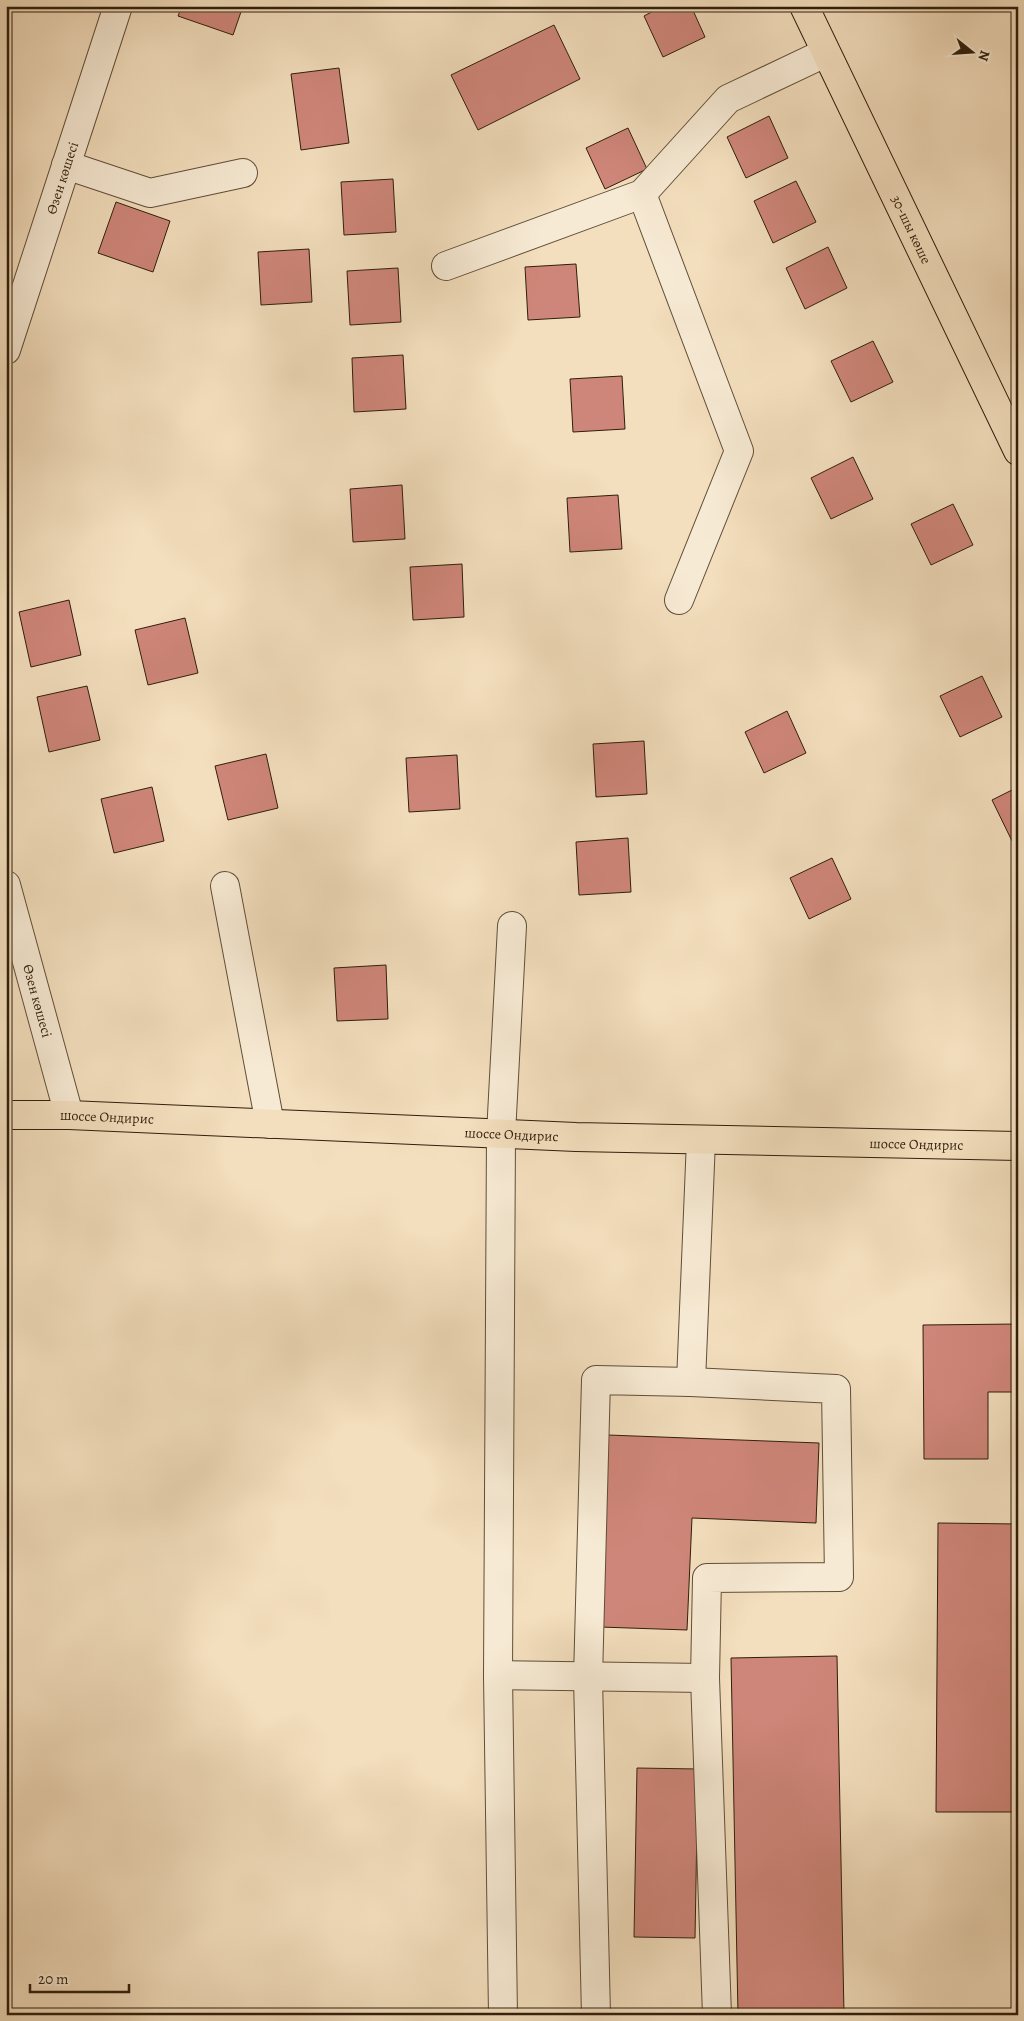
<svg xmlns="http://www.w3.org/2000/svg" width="1024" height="2021" viewBox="0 0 1024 2021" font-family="Alegreya,serif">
	<rect width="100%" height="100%" fill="#f3debd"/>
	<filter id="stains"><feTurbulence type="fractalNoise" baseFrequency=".004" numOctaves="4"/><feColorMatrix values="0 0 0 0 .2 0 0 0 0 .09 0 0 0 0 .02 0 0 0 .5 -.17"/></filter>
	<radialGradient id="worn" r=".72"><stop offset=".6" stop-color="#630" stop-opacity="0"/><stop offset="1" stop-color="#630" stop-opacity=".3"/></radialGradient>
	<path fill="#cf867a" stroke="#2f1e0c" d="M182,6H243L233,35L178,16Z
		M663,6H691L705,37L663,57L644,16Z
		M554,25L580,79L478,130L451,75Z
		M339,68L349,143L301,150L291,74Z
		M769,116L788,158L746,178L727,137Z
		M628,128L647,169L605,189L586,148Z
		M393,179L396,232L344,235L341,182Z
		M796,181L816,222L773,243L754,201Z
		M116,202L170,221L153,272L98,253Z
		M828,247L847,288L805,309L786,268Z
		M309,249L312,302L261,305L258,252Z
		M576,264L580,317L528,320L525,267Z
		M398,268L401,322L350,325L347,271Z
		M873,341L893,382L851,402L831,361Z
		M403,355L406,409L354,412L352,358Z
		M622,376L625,429L573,432L570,379Z
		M853,457L873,499L831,519L811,478Z
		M402,485L405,539L353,542L350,489Z
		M618,495L622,549L570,552L567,498Z
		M953,504L973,545L931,565L911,524Z
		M462,564L464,617L413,620L410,567Z
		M69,600L81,655L31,667L19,612Z
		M185,618L198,673L148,685L135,630Z
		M982,676L1002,717L960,737L940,696Z
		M87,686L100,740L49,752L37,697Z
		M787,711L806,753L764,773L745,732Z
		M644,741L647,794L596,797L593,744Z
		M266,754L278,808L228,820L215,766Z
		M457,755L460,809L409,812L406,758Z
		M152,787L164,841L114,853L101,799Z
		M1018,787V838L1012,841L992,800Z
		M628,838L631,892L579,895L576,842Z
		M832,858L851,899L809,919L790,878Z
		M386,965L388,1019L337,1021L334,968Z
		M1018,1324V1392H988V1459H924L923,1325Z
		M608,1435L819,1443L816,1523L692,1518L687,1630L600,1627Z
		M938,1523L1018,1524V1812H936Z
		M837,1656L844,2015H738L731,1658Z
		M637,1768L698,1769L695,1938L634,1937Z"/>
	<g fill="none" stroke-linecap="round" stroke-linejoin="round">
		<defs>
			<g id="minor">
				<path d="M66,165L150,193L243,173"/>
				<path d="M642,194L739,451L679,600"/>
				<path d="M446,266L642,194L728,99L825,53"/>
				<path id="s1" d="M6,350L118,6"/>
				<path id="s2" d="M6,885L69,1115"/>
				<path d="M225,886L270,1124"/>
				<path d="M691,1382L701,1140"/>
				<path d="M498,1675L705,1678"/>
				<path d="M503,2015L498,1675L501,1134L512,926"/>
				<path d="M596,2015L588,1678L596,1380L691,1382L836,1389L839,1577L707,1578L705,1678L717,2015"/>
			</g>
			<g id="major">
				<path id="s3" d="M804,6L1018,451"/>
				<path id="s4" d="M6,1115H69L576,1137L1018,1146"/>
			</g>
		</defs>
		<use href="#minor" stroke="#604e38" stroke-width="30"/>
		<use href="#major" stroke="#2f1e0c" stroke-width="30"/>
		<use href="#minor" stroke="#f7ead4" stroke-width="28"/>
		<use href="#major" stroke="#f3debd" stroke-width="28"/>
	</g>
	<g text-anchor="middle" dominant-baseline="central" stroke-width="4" stroke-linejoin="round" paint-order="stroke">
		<g font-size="14" fill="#2f1e0c" stroke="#f7ead4">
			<text stroke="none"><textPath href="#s1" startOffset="181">Өзен көшесі</textPath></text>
			<text stroke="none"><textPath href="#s3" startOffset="248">30-шы көше</textPath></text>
			<text stroke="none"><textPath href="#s2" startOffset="120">Өзен көшесі</textPath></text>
			<text stroke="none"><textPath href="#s4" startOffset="101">шоссе Ондирис</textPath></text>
			<text stroke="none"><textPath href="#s4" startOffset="506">шоссе Ондирис</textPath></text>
			<text stroke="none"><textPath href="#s4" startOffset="911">шоссе Ондирис</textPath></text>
		</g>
	</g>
	<rect width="1024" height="2021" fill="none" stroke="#f3debd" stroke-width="25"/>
	<rect x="8" y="8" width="1009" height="2006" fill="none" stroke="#2f1e0c" stroke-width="2.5"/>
	<rect x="12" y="12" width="999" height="1996" fill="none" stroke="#2f1e0c"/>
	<g transform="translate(972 52) rotate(107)" stroke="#f7ead4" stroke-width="4" paint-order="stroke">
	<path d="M0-4L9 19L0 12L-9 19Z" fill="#2f1e0c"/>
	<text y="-8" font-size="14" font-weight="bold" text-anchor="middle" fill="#2f1e0c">N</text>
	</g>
	<path d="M30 1984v8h99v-8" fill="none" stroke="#2f1e0c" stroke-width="2.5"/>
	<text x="38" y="1984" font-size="15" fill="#2f1e0c" stroke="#f7ead4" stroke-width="4" paint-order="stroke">20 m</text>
	<rect width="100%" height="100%" filter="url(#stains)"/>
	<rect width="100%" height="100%" fill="url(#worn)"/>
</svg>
